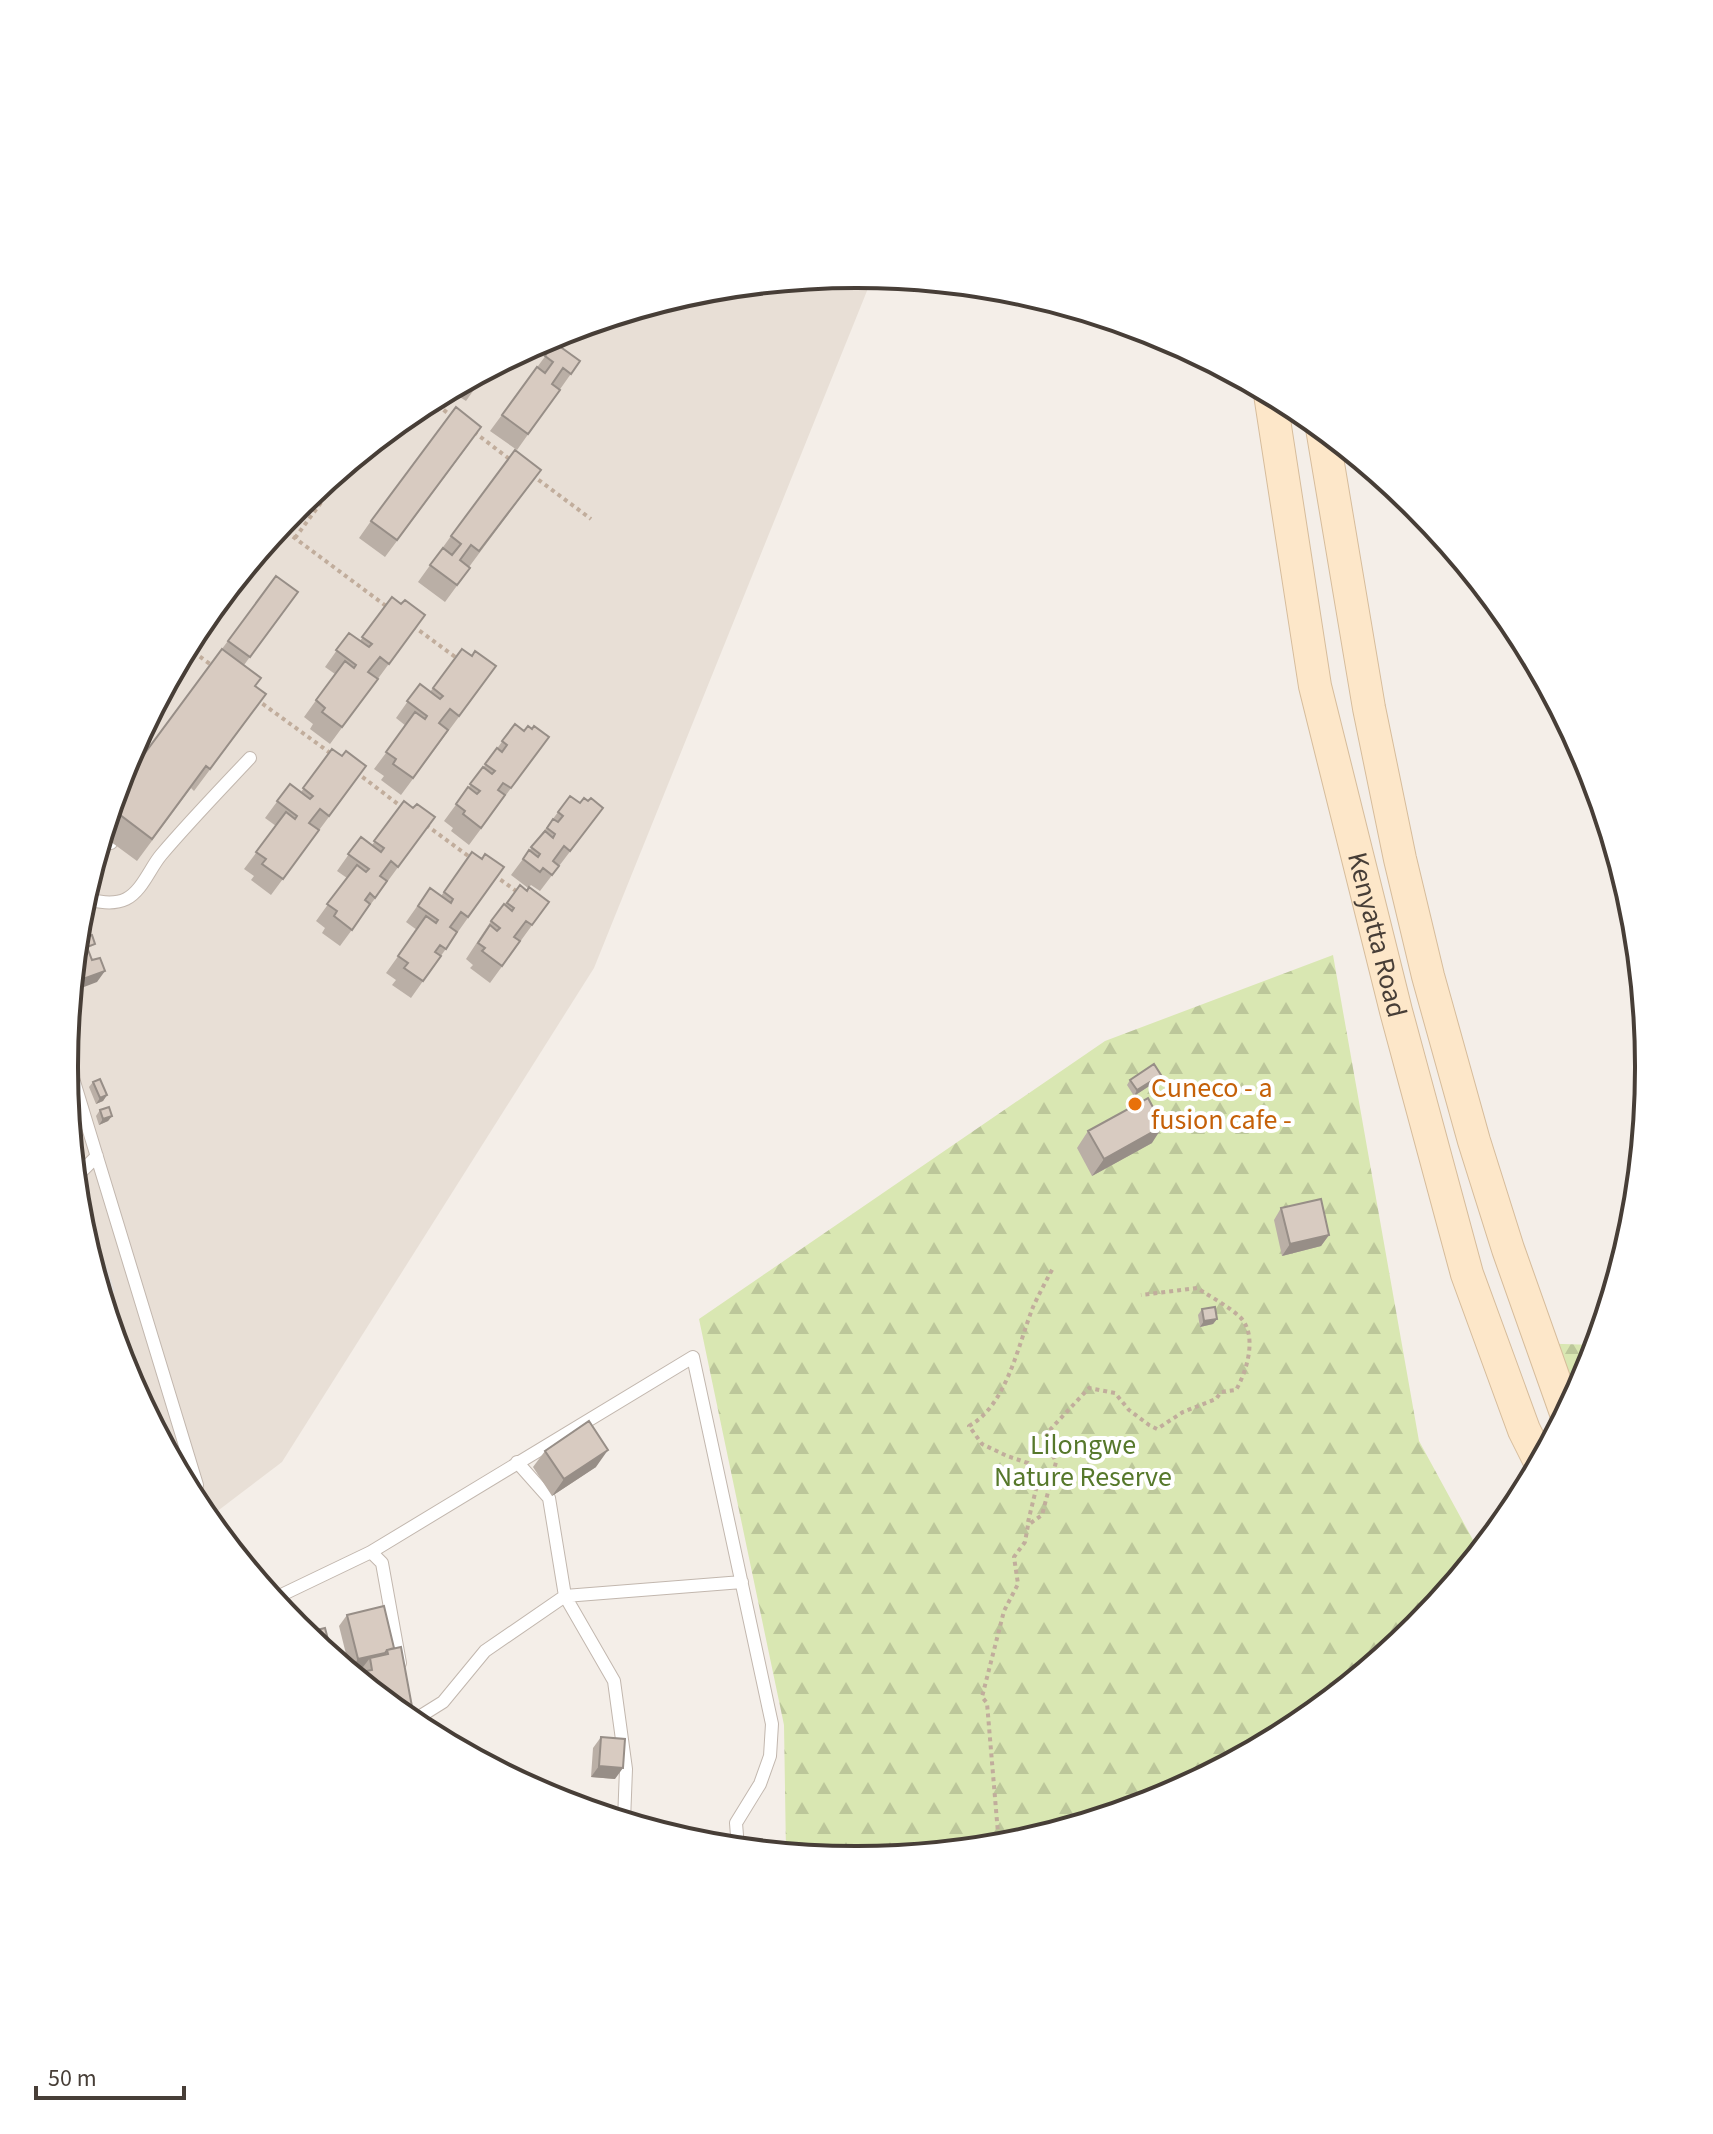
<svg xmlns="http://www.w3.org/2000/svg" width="1713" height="2134" viewBox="0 0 1713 2134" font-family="'Source Sans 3',sans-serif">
	<defs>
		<pattern id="forest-firs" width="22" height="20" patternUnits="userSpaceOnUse" patternTransform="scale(2)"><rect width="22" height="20" fill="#d9e7b2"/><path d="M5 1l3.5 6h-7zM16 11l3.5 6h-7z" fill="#bcc79a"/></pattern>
	</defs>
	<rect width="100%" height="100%" fill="#f4eee8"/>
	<path fill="#e8dfd6" d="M857,275L873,276L594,968L282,1462L207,1519L197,1507L124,1370L79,1221L64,1067L79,912L125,763L198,626L296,506L417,408L554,335L702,290Z"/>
	<path fill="url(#forest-firs)" d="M1333,955L1419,1441L1479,1551L1417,1628L1296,1726L1159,1799L1011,1844L856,1859L786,1853L784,1725L699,1319L1105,1041Z
		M1530,1343L1596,1345L1588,1371L1565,1414Z"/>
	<path fill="#e2dfdd" d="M85,1204L115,1291L102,1296L79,1221L78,1207Z"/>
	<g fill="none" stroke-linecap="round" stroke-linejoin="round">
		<defs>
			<path id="lane" d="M100,844L111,843
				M84,898C96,902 114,905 126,899C142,891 150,868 161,855C189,822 220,790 250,758
				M65,1052L197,1485L193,1500
				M75,1178L97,1156
				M517,1462L549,1498L565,1596L614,1681L626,1769L624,1821
				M371,1552L693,1357L772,1724L770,1756L760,1784L736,1823L738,1848
				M273,1599L371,1552L382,1563L400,1663
				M411,1722L443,1702L485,1651L565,1596L742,1582"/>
			<g id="secondary">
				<path id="s1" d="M1270,394L1315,686L1396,1011L1467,1274L1524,1430L1540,1462"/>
				<path d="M1322,428L1369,708L1400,859L1428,976L1474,1141L1508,1249L1566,1413"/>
			</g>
		</defs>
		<use href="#lane" stroke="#c2b7ae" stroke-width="14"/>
		<use href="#secondary" stroke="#d6bc9b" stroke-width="34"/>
		<path stroke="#c1ad9c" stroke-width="4" stroke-dasharray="4 4" stroke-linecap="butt" d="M431,400L454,418
			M474,432L512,461
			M532,475L591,519
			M280,527L390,609
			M295,538L350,463
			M413,626L458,659
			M187,647L214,667
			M256,699L333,755
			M356,772L403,808
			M426,825L471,858
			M494,875L519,893
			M1028,1522L1039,1477L1028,1463L1007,1456L982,1444L969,1426C1007,1405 1018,1345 1033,1307C1039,1294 1046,1281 1053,1268
			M999,1845L987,1703L982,1697L1004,1611L1018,1584L1014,1557L1025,1542L1028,1525L1042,1515L1056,1462L1046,1441L1047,1433L1089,1388L1115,1393L1129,1410L1149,1425L1157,1429L1183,1412L1216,1399L1221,1392L1236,1390C1247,1371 1258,1335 1240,1317C1228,1306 1211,1297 1197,1288L1141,1295"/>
		<use href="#lane" stroke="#fff" stroke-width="12"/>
		<use href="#secondary" stroke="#fde7c9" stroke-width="32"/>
	</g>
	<path fill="#baafa6" d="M743,286L736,295L726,287Z
		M555,343L580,361L517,450L490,431Z
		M488,370L466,401L455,394L452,399L444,393Z
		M470,443L385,557L359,538L371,521Z
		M541,470L469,567L470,568L445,602L418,582L451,536Z
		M322,485L292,527L284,522L296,506Z
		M276,576L298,592L244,665L255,686L250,716L194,791L191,788L137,861L103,836L120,777L125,780Z
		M392,597L413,631L330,744L310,729L313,724L304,717L335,674L325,667L349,633L360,641Z
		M462,649L484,683L401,795L381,780L384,776L374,769L406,726L396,718L420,684L430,692Z
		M515,724L537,753L469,845L451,831L453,828L444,821Z
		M332,749L354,783L271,895L251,880L254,876L244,869L276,826L265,818L290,784L301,792Z
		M570,796L591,824L540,891L531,885L529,887L549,902L490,983L470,968L473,965L466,959L491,921L520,885L527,891L528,888L511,875Z
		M404,801L413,808L435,817L340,946L322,933L325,928L316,921L347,878L337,871L361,837L372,845Z
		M472,852L482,859L504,867L411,998L392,985L396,980L386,973L417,930L406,922L430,888L441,896Z
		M1161,1075L1157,1081L1134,1096L1127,1085L1130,1080Z
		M93,1082L107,1095L103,1101L96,1104L89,1087Z
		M100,1110L112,1116L108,1121L99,1125L96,1116Z
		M1088,1131L1152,1143L1092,1176L1077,1148Z
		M1281,1208L1329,1235L1321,1246L1282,1256L1274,1220Z
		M1202,1309L1217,1319L1213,1324L1200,1327L1198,1315Z
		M545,1451L596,1467L552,1496L533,1467Z
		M347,1615L394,1648L413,1712L408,1719L359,1679L358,1675L363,1667L350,1670L339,1626Z
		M601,1737L615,1779L591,1777L593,1748Z"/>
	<path fill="#978e87" d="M105,971L97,982L71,992L72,983Z
		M1161,1075L1157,1081L1134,1096L1137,1090Z
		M107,1095L103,1101L96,1104L100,1098Z
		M112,1116L108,1121L99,1125L103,1119Z
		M1163,1126L1152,1143L1092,1176L1104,1159Z
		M1329,1235L1321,1246L1282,1256L1290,1244Z
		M1217,1319L1213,1324L1200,1327L1204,1321Z
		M608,1450L596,1467L552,1496L564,1479Z
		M385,1653L377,1664L370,1658L363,1667L350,1670L358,1659Z
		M413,1712L408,1719L402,1714Z
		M599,1766L623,1768L615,1779L591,1777Z"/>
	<path fill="#d8cbc1" stroke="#978e87" stroke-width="2" d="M555,343L580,361L571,374L563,368L552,384L560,390L528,434L502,415L537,367L545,373L553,362L545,356Z
		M488,370L478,384L470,379Z
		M456,407L481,427L397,540L371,521Z
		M515,450L541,470L479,551L471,545L460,560L470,568L457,585L430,565L443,548L452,555L461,544L451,536Z
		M322,486L304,511L297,506Z
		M276,576L298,592L250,657L228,641Z
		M392,597L401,604L405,600L425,615L389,664L380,657L368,672L378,679L342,727L322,712L325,708L316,700L345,661L354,668L356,665L336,650L349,633L369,647L372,644L362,637Z
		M222,649L261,678L255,686L266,694L210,769L206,766L152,839L111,808L120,777L125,780Z
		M462,649L472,656L475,651L496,666L459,716L450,709L439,723L448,730L413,778L393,764L396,759L386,752L415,712L425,719L427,716L407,701L420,684L440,699L443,696L433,688Z
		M515,724L524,731L528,726L532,729L534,726L549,737L511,788L503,783L498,790L505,795L481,828L463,814L465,811L456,804L468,787L477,794L480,791L470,784L483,767L492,774L495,771L485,764L497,748L502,752L507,745L502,741Z
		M332,749L342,756L346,751L366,766L329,816L320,809L309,823L319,830L283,879L262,864L266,859L256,852L286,812L295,819L297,816L277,801L290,784L310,799L313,796L303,788Z
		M570,796L580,803L584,798L588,801L591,798L603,808L570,851L564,846L553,861L559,866L552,875L543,868L540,872L523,859L529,850L538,857L540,854L531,847L545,831L553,838L555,834L547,828L553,819L558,822L563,816L558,812Z
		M404,801L413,808L417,804L435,817L398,867L391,861L380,876L387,881L375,898L370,893L365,900L370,904L352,930L334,916L337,911L327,904L357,865L366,872L369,869L348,854L361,837L381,852L384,848L374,841Z
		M472,852L482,859L485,854L504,867L468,917L461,912L450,927L457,932L446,949L440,945L435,952L441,956L423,981L404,968L408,963L398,956L426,916L436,923L438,920L418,906L430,888L451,903L453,899L444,892Z
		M520,885L527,891L529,887L549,902L532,925L526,921L514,937L520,941L502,966L482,951L485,948L478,943L490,925L497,931L500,928L491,921L504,904L512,911L514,908L507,903Z
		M92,935L95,944L87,947L92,960L100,958L105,971L72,983L76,940Z
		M1154,1064L1161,1075L1137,1090L1130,1080Z
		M100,1079L107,1095L100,1098L93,1082Z
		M1148,1098L1163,1126L1104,1159L1088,1131Z
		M109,1107L112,1116L103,1119L100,1110Z
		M1321,1199L1329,1235L1290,1244L1281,1208Z
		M1215,1307L1217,1319L1204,1321L1202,1309Z
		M589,1421L608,1450L564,1479L545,1451Z
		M384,1606L394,1648L387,1650L385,1653L358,1659L347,1615Z
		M325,1628L331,1651L326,1652L306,1635L305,1633Z
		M401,1647L413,1712L402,1714L369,1687L366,1671L372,1670L370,1658L388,1654L387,1650Z
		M601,1737L625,1739L623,1768L599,1766Z"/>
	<circle fill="#e8710a" stroke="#fff" stroke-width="3" cx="1135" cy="1104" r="8"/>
	<g text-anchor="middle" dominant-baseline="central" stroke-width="8" stroke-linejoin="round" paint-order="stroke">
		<g font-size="28" fill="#473e37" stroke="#fff">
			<text stroke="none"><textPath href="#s1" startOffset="552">Kenyatta Road</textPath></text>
		</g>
		<g font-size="28" fill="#c56008" stroke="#fff" text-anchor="start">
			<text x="1151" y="1088">Cuneco - a<tspan x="1151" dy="32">fusion cafe -</tspan></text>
		</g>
		<g font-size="28" fill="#56782b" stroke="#fff">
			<text x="1083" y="1445">Lilongwe<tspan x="1083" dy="32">Nature Reserve</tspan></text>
		</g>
	</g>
	<path d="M0 0H1713V2134H0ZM856 288H857A778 778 0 0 1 1635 1066V1068A778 778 0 0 1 857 1846H856A778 778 0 0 1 78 1068V1066A778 778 0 0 1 856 288Z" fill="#fff" fill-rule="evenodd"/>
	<path fill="none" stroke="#473e37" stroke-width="4" d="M856 288H857A778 778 0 0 1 1635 1066V1068A778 778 0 0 1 857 1846H856A778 778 0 0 1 78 1068V1066A778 778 0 0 1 856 288Z"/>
	<path d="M36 2086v12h148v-12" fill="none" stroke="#473e37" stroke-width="4"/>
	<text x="48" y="2086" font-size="24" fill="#473e37" stroke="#ffffff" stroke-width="6" paint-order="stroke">50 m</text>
</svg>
